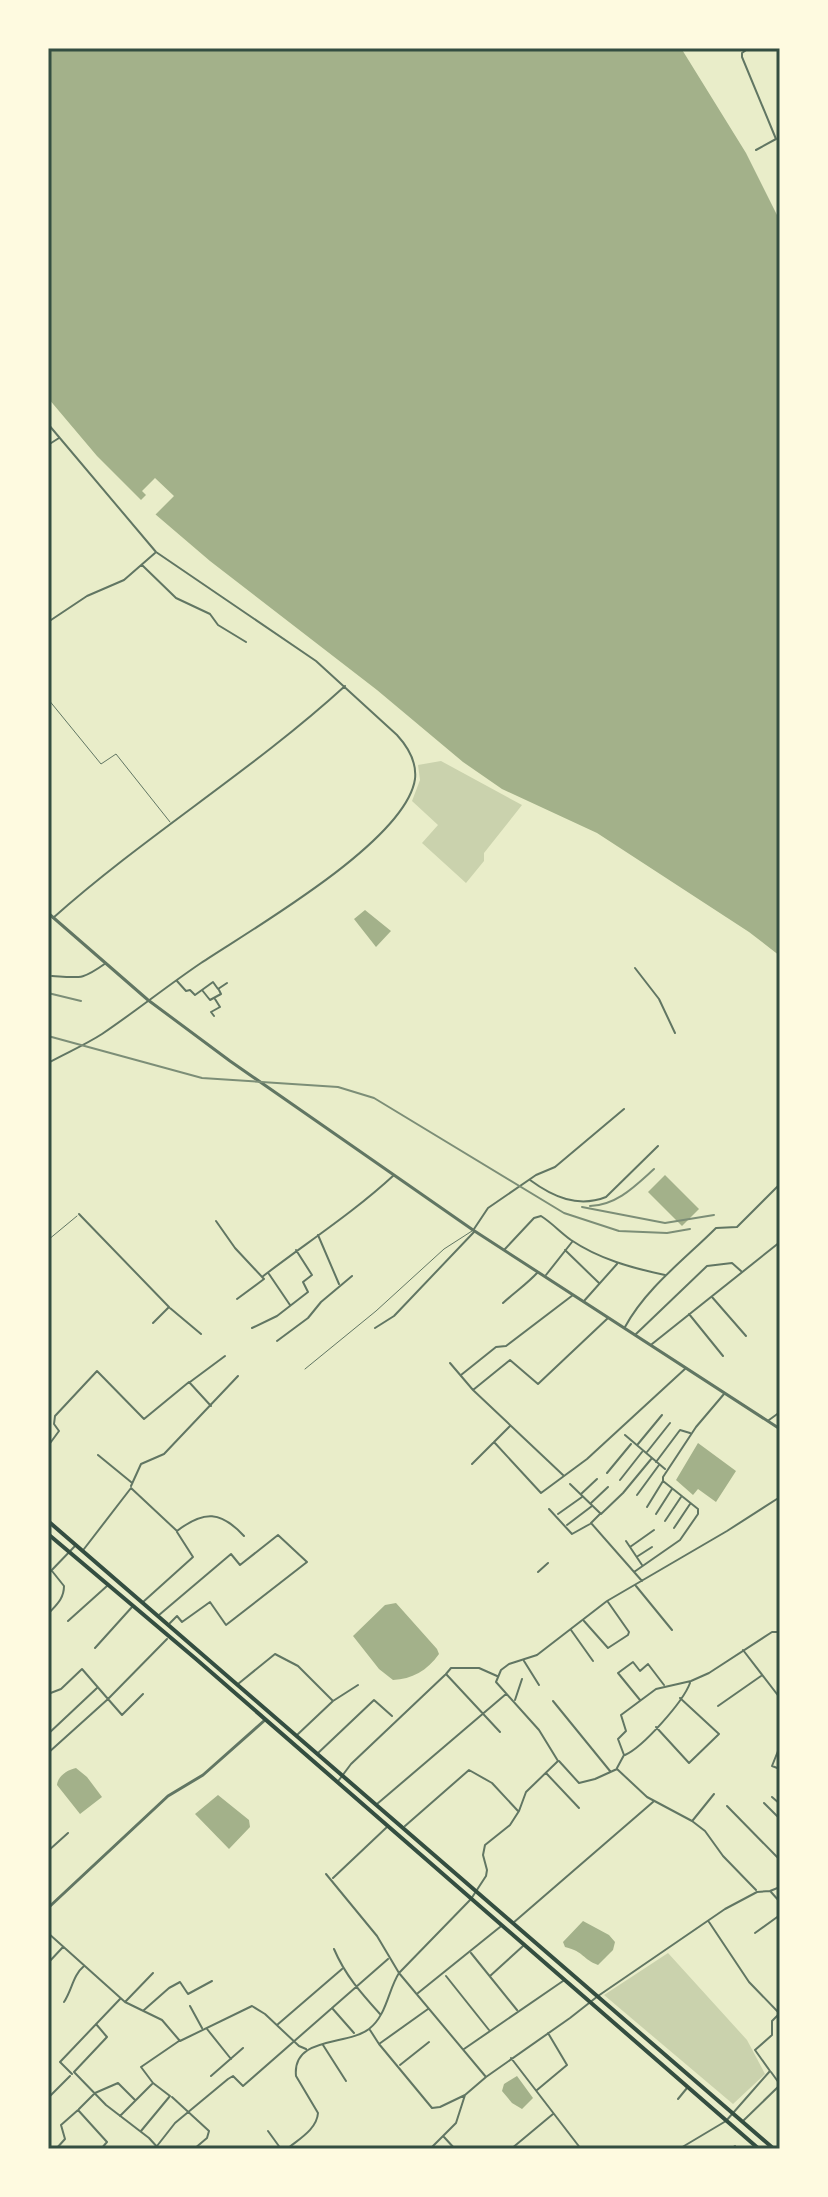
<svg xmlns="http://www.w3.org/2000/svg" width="828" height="2197" viewBox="0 0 828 2197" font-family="Lato,sans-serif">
	<rect width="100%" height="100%" fill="#e9edc9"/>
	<path fill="#cad2ad" d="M441,761L522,805L484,853V861L466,883L422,843L438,825L412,801L420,780L418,765Z
		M668,1953L747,2040L765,2074L733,2104L604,1995Z"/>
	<path fill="#a3b18a" d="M48,48H681L746,153L780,221V956L749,932L597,833L502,789L463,762L377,690L210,561L155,514L97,456L48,398Z
		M365,910L391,931L376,947L354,919Z
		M665,1175L699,1209L682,1226L648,1192Z
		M698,1443L736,1471L716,1502L698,1489L693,1495L676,1480Z
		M396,1603L437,1649L439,1654C427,1671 412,1679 393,1680L379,1669L353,1636L385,1605Z
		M76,1768L87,1777L102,1797L80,1814L57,1785C58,1776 67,1770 76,1768Z
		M218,1795L249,1820L250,1827L229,1849L195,1814Z
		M583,1921L609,1935L615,1942L613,1950L598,1965C582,1959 585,1952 565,1947L563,1942Z
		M517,2076L533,2098L522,2109L512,2103L502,2091L504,2084Z"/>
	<path fill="#e9edc9" d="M155,478L174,496L153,517L138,503L146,495L142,491Z"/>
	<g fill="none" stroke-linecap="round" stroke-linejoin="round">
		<path stroke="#617663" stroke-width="1" d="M48,699L101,764L116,754L170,822
			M48,1240L77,1216
			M305,1369L376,1311L444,1249L472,1231"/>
		<path stroke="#617663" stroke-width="2" d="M749,48L742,53V57L776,139L756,150
			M48,424L156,552L316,661L397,735C408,747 417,761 415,779C406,841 252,929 201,963C167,986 136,1011 102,1034C85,1045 66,1053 48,1063
			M48,445L59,438
			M142,565L176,598L210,614L218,625L246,642
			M48,622L87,596L124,580L155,553
			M53,918C146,835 253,770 345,686
			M635,968L659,999L675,1033
			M52,976C81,978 82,980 106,963
			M177,981L186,991L190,990L195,995L213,982L218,989L227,983
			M202,990L210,1000L221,994L219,990
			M214,1016L211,1012L220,1007L215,999
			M530,1180C553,1197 578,1208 606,1197L658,1146
			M79,1214L169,1307L153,1323
			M216,1221L235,1248L264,1279L237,1299
			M474,1229L488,1208L536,1175L555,1167L624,1109
			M318,1235L339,1284
			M505,1249L534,1218L541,1216C552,1223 560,1232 571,1240C599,1259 632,1268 665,1275
			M565,1250L599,1283
			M269,1274L290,1305
			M546,1275L572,1242
			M262,1277C306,1243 353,1213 394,1175
			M712,1297L746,1336
			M584,1301L617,1264
			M503,1303C515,1292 527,1284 538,1272
			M170,1308L201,1334
			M689,1314L723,1356
			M625,1327C646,1288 685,1259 716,1228L737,1227L780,1184
			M252,1328L277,1316L308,1292L303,1282L312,1275L296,1250
			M375,1328L394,1316L474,1232
			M636,1334L707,1266L732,1263L741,1271
			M277,1341L308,1318L321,1302L352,1276
			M652,1344L780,1242
			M450,1363L473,1390L563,1475
			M461,1375L496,1347L506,1346L573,1295
			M190,1382L225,1356
			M473,1390L510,1360L538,1384L608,1318
			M769,1420L780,1412
			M625,1435L665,1469
			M494,1442L541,1493L587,1459L686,1368
			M638,1444L662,1415
			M48,1446L59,1431L54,1424L55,1416L97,1371L144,1419L189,1382L211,1406
			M647,1452L670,1423
			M98,1455L131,1482
			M656,1462L680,1430L690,1433
			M472,1464L510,1426
			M607,1473L631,1444
			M620,1480L642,1452
			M570,1484L601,1514L623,1493L652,1458
			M131,1486L141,1464L164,1454L238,1376
			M581,1494L597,1479
			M637,1495L659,1465
			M591,1503L608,1487
			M647,1507L663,1481
			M549,1509L572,1534L590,1524
			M558,1514L582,1497
			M600,1514L591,1523L642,1581
			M656,1514L672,1489
			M665,1521L681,1497
			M567,1525L592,1506
			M674,1528L690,1504
			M626,1541L642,1565
			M630,1547L654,1530
			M84,1549L131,1488L177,1531C204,1510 221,1511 244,1536
			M638,1556L652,1547
			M538,1572L548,1563
			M634,1572L680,1540L698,1514V1509L663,1481V1477L696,1427L724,1394
			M48,1574L75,1546
			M636,1586L672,1630
			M143,1602L193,1557L177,1532
			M48,1614C56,1605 64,1599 64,1586L52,1571
			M159,1615L231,1554L240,1565L278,1535L307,1562L226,1625L210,1602L182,1622L177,1616L170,1623
			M68,1621L107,1586
			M584,1621L608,1648L628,1635L629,1632L608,1602
			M571,1630L593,1661
			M95,1648L132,1607
			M743,1650L780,1698
			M524,1661L539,1685
			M497,1676L479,1668H451L446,1674L500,1732
			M238,1684L275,1654L298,1666L333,1701
			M48,1694L61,1689L82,1669L108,1699L167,1639
			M515,1700L522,1679
			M640,1700L618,1673L633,1662L640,1671L648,1664L664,1685
			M553,1701L610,1771
			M718,1706L761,1676
			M656,1727L689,1763L719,1734L680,1698
			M48,1734L97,1688
			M297,1735L333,1701L358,1685
			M780,1746L772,1766L780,1769
			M48,1753L108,1699L122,1715L143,1694
			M317,1754L374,1700L392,1716
			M625,1755C643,1747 683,1702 690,1683
			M559,1761L579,1783L595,1779L617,1769L647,1797L692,1821L705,1831L723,1856L756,1890
			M617,1768L624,1755L618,1739L626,1731L621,1715L656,1689L691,1681L709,1673L772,1632H780
			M546,1773L579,1808
			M339,1780L351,1764L446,1674
			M772,1797L780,1804
			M764,1803L780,1819
			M377,1804L506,1694
			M727,1806L780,1860
			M693,1820L714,1794
			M405,1826L469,1770L492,1783L518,1811
			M48,1851L68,1833
			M333,1878L387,1827
			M771,1892L780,1902
			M709,1922L749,1982L780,2014
			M513,1923L653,1802
			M48,1933L125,2002L162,2020L180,2041L252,2006L265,2014L299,2046L306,2049
			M755,1933L780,1915
			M334,1949C345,1975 361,1993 380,2014
			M471,1953L517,2010
			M48,1963L63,1947
			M446,1976L489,2030
			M490,1976L523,1946
			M418,1993L500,1927
			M126,2001L153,1973
			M64,2002C72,1990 73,1975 84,1966
			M190,2006L202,2028
			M332,2008L354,2033
			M144,2010L169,1988L180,1982L188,1994L212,1981
			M96,2024L107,2037L74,2072L106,2105L149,2138L159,2149
			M277,2025L342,1969
			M207,2029L231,2059
			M370,2030L379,2044L428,2009
			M379,2044L432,2108L440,2107L465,2095
			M323,2045L346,2081
			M464,2049L563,1981
			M511,2058L581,2149
			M400,2065L429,2042
			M771,2072L779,2083
			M72,2074L60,2062L120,1999
			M211,2076L243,2048
			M486,2077L399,1973L471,1899L486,1876L487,1870L483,1855L485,1845L510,1825L519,1811L526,1792L558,1761L539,1730L496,1682L501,1670L509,1664L537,1655L607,1601L727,1531L780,1497
			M537,2090L567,2065L548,2033
			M172,2097L209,2131L207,2138L194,2149
			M48,2098L70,2076
			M678,2099L687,2088
			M79,2109L95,2093L118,2083L135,2100
			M120,2116L152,2084
			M744,2120L780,2085
			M141,2131L170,2096L153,2083L141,2067L179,2041
			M268,2131L281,2149
			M444,2137L455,2149
			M157,2146L175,2123L228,2079L233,2076L243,2086L388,1959
			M56,2149L65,2139L61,2125L78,2110L107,2142L101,2149
			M287,2149C299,2139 317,2129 318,2113L296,2076C292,2036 347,2046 369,2029C387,2015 388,1990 399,1973L377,1936L326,1874
			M430,2149L456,2123L465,2095L486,2077L570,2018L598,1996L725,1909L757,1892L770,1891L780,1887
			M511,2149L553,2114
			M679,2149L726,2121L770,2071L755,2050L772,2035V2021L779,2014
			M730,2149L735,2146"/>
		<path stroke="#617663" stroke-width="3" d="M48,913L148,1000L230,1061L473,1230L780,1429
			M48,1908L168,1796L203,1775L265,1720"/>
		<path stroke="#344e41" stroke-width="4" d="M48,1521L774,2149
			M48,1534L196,1659L759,2149"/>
		<path stroke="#7c8e77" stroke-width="2" d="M48,993L81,1001
			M48,1036L202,1078L338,1087L374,1098L564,1213L619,1231L667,1233L690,1229
			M590,1206C617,1205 635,1186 654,1169
			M582,1207L665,1223L714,1215"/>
	</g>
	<rect width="828" height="2197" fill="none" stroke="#fefae0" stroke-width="100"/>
	<rect x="50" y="50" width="728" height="2097" fill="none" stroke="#344e41" stroke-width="3"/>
</svg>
